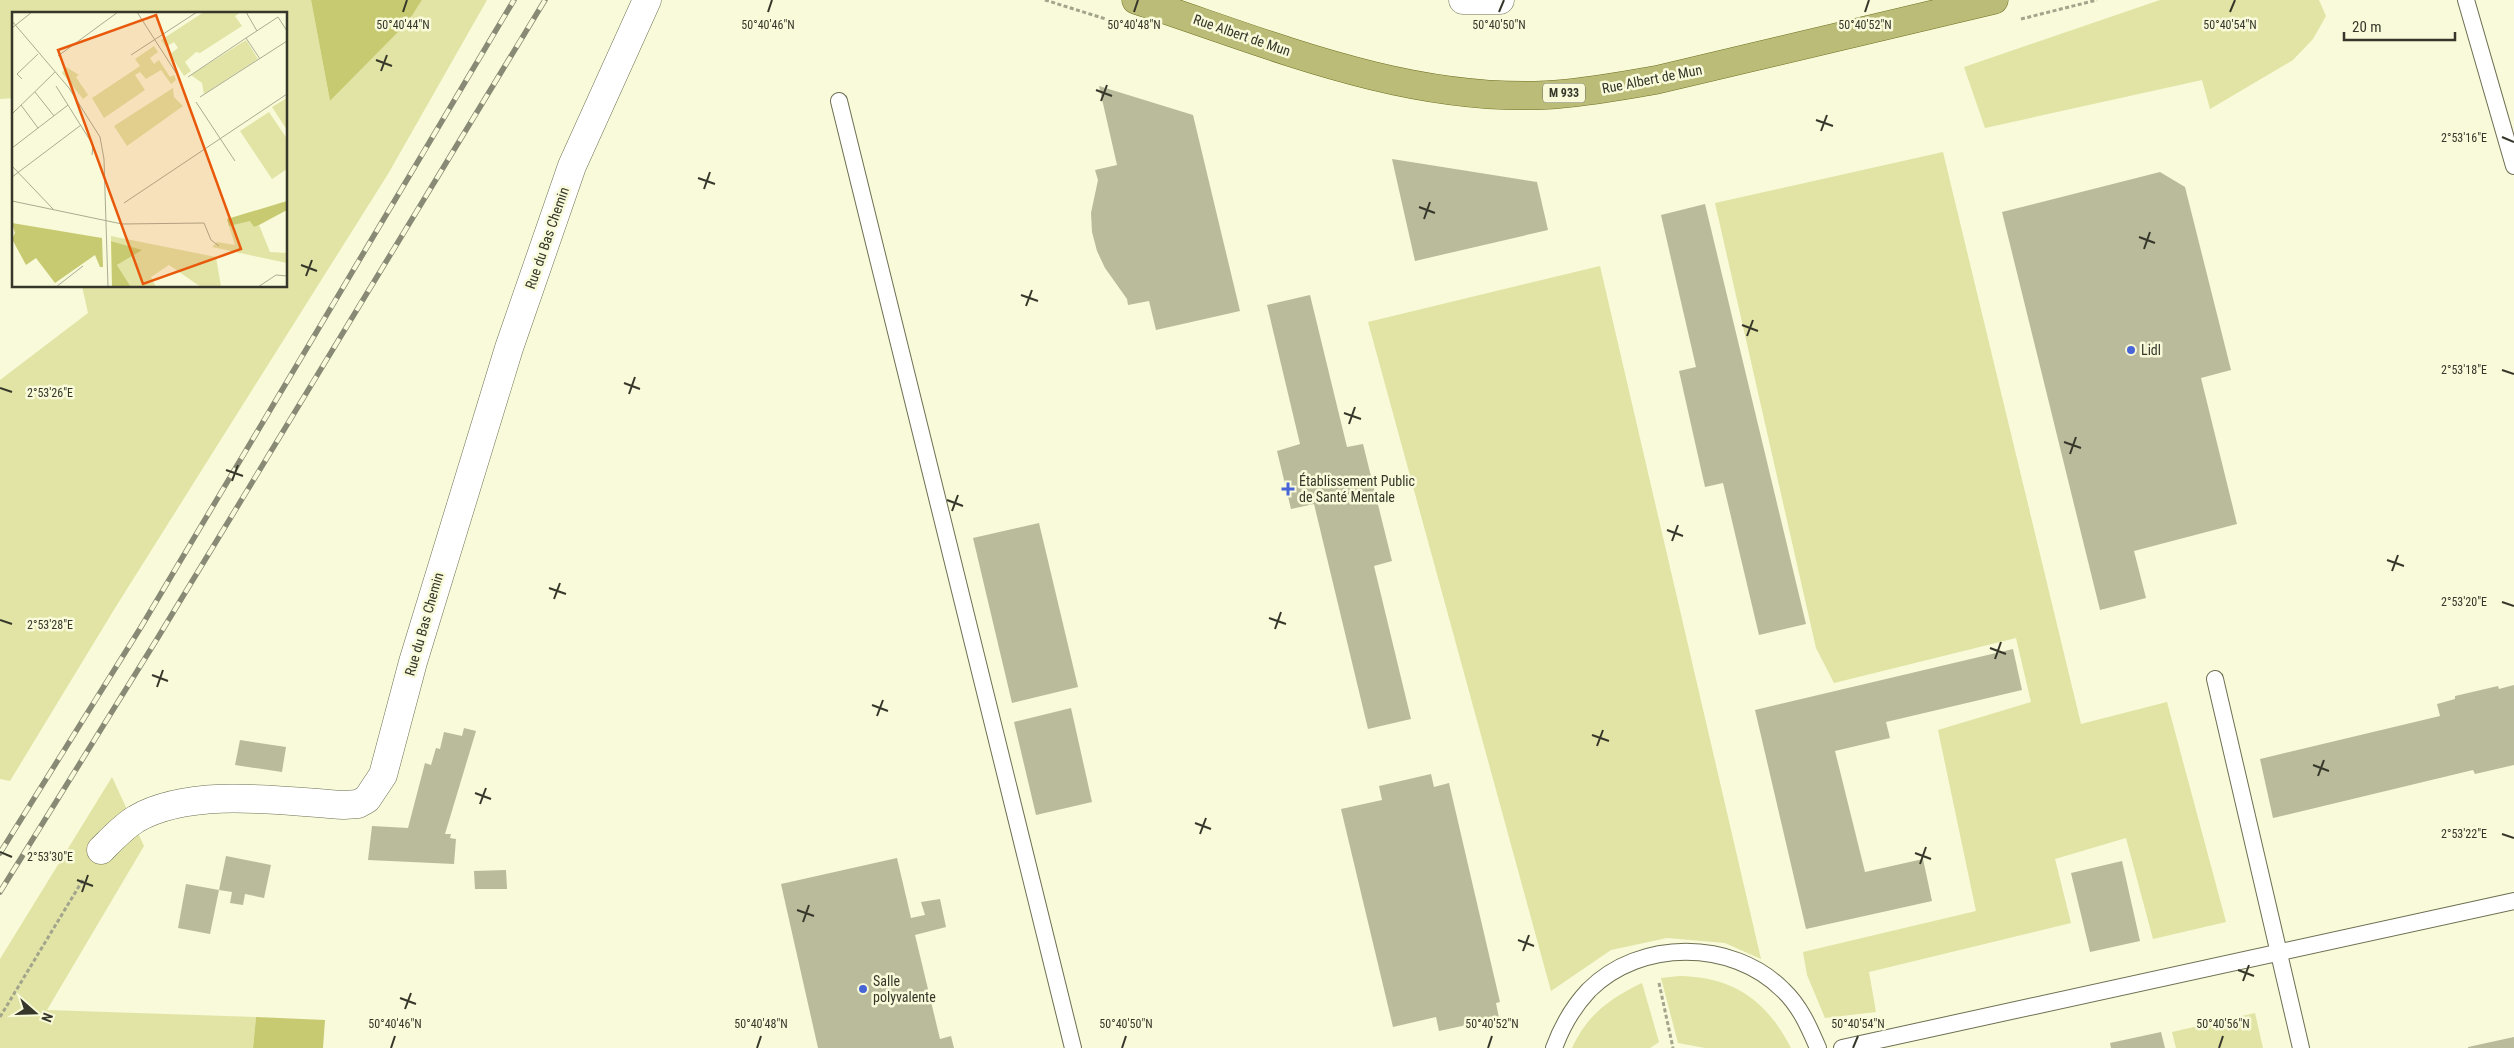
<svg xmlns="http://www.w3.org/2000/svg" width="2514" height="1048" viewBox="0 0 2514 1048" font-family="'Roboto Condensed',sans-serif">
	<rect width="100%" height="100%" fill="#f8fad9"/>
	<path fill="#e1e4a4" d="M0,0H311L330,101L408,22L422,0H487L388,174L115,608L10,781L0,779V380L88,313L82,286H286V14H14V98L0,99Z
		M2160,0H2319L2326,16L2313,39L2293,60L2210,109L2202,80L1985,128L1964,67Z
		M1943,152L2081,724L2167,702L2226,922L2153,939L2126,838L2055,859L2071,923L1869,972L1876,1012L1825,1018L1807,975L1803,952L1976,911L1938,730L2031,702L2016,638L1834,683L1816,648L1715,203Z
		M1600,266L1761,959L1725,943L1667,938L1611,950L1551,991L1368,322Z
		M112,777L144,846L47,1010L256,1017L253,1048H0V959Z
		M1679,976C1734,977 1766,1000 1791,1048H1705L1678,1043L1661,978Z
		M1642,983L1659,1042L1650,1048H1572C1588,1014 1609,999 1642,983Z
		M2255,1013L2263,1048H2176L2172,1032Z"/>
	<path fill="#c7ca70" d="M311,0H422L408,22L330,101Z
		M256,1017L325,1020L323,1048H253Z"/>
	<path fill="#b9bb9b" d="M1099,86L1193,115L1240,311L1156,330L1149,301L1128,305L1127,299L1105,268L1097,251L1092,232L1091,213L1098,180L1095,170L1117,165Z
		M1392,159L1537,182L1548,230L1415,261Z
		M2160,172L2185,187L2231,370L2201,378L2237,524L2134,551L2146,598L2100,610L2002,212Z
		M1705,204L1806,624L1759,635L1723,483L1705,487L1679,371L1696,367L1661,215Z
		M1310,295L1347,447L1363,444L1392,561L1374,566L1411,719L1368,729L1314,504L1291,509L1277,451L1300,444L1267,305Z
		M1039,523L1078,687L1012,703L973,538Z
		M2013,649L2022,690L1886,722L1890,738L1835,751L1865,872L1923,859L1932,901L1806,929L1755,710Z
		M2514,685V765L2475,774L2473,770L2273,818L2260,759L2440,716L2437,704L2455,699V696L2498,686L2499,689Z
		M1071,708L1092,802L1036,815L1014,722Z
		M464,728L476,731L445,834H451L450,838L456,839L454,864L368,860L372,826L408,828L425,763L431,765L436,748L440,749L444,732L462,736Z
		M240,740L286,747L282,772L235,765Z
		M1431,774L1434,787L1449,783L1500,1002L1496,1003L1499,1018L1439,1031L1436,1017L1393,1027L1341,809L1382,800L1379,786Z
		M226,856L271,865L264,898L245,894L243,905L230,903L232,892L219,890Z
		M897,858L911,918L925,915L921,902L940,899L946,927L915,935L940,1039L951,1036L954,1048H818L781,884Z
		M2122,861L2140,941L2090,952L2071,873Z
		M506,870L507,889H475L474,871Z
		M186,884L219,890L210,934L178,928Z
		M2161,1032L2165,1048H2111L2110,1043Z
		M2514,1037V1048H2468V1047Z"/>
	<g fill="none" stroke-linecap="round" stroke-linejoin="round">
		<defs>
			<path id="lane" d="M2466,0L2514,166
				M839,101L1073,1048
				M2215,679L2301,1048
				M1554,1048C1562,1026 1573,1007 1589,990C1640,939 1732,939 1783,990C1800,1006 1809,1027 1818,1048
				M1842,1048L2514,901"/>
			<path id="street" d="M1463,0H1500
				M101,850C112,839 123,827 136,819C191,787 282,801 344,805L358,804L367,799L383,775L413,662L509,348L572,166L647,0"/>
			<path id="primary" d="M1136,0C1270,44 1404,102 1547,95C1584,93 1620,86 1656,80L1994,0"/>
		</defs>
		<use href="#lane" stroke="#6e6f52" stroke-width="18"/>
		<use href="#street" stroke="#6e6f52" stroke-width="29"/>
		<use href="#primary" stroke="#6f7022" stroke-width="29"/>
		<path stroke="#a2a48c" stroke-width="3" stroke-dasharray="4 2.5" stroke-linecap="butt" d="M1045,0L1109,20
			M2021,19L2097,0
			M1659,983L1673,1048
			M0,1017L84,878"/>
		<use href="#lane" stroke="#fff" stroke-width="16"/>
		<use href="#street" stroke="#fff" stroke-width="28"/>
		<use href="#primary" stroke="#bbbc77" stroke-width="28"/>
		<defs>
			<path id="rail" d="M0,853L141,627L514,0
				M0,892L157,639L545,0"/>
		</defs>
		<use href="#rail" stroke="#898a75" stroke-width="5.5"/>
		<use href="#rail" stroke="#f8fad9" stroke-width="4" stroke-dasharray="11" stroke-linecap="butt"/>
	</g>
	<path fill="none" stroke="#36372a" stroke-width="2" d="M403,12L407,0M768,12L772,0M1134,12L1138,0M1499,12L1504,0M1865,12L1869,0M2230,12L2235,0M376,60L392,66M381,71L387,55M1096,90L1112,96M1101,101L1107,85M1816,120L1833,126M1821,131L1827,115M2502,137L2514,142M698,178L715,184M704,189L710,172M1419,207L1435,213M1424,219L1430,202M2139,237L2155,243M2144,249L2150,232M301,265L317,271M306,276L312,260M1021,295L1038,301M1026,306L1032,290M1742,325L1758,331M1747,336L1753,320M2502,370L2514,374M624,383L640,389M0,388L12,392M629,394L635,377M1344,413L1361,419M1349,424L1355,407M2064,442L2081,448M2070,454L2076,437M226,470L243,476M232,481L238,465M947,500L963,506M952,511L958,495M1667,530L1683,536M1672,541L1678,525M2387,560L2404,566M2392,571L2398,555M549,588L566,594M554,599L560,583M2502,602L2514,606M1269,618L1286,624M0,620L12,624M1275,629L1281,612M1990,648L2006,654M1995,659L2001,642M152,675L168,681M157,687L163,670M872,705L888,711M877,716L883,700M1592,735L1609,741M1597,746L1603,730M2313,765L2329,771M2318,776L2324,760M475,793L491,799M480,804L486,788M1195,823L1211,829M1200,834L1206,818M2502,834L2514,838M0,852L12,857M1915,853L1931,859M1920,864L1926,847M77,880L93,886M82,892L88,875M797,910L814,916M803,922L809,905M1518,940L1534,946M1523,951L1529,935M2238,970L2254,976M2243,981L2249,965M400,998L416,1004M405,1009L411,993M391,1048L395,1036M757,1048L761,1036M1122,1048L1126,1036M1488,1048L1492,1036M1853,1048L1858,1036M2219,1048L2223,1036"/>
	<g fill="#4865d8" stroke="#f8fad9" stroke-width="2">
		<circle cx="2131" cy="350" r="5"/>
		<path d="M1285.5 481.5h5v5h5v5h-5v5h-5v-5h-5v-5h5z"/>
		<circle cx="863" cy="989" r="5"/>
	</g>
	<g text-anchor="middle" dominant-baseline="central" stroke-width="5" stroke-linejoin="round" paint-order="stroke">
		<rect fill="#f8fad9" stroke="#70725e" stroke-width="1" x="1543" y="83.5" width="42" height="19" rx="4"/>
		<g font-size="12" font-weight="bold" fill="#36372a">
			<text x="1564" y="93">M 933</text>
		</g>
		<g font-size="14" fill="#36372a" stroke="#f8fad9">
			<text transform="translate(1242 35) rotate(19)">Rue Albert de Mun</text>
			<text transform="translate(1652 79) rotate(-11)">Rue Albert de Mun</text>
			<text transform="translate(547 238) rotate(-71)">Rue du Bas Chemin</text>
			<text transform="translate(424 624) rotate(-74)">Rue du Bas Chemin</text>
		</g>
		<g font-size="14" fill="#36372a" stroke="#f8fad9" text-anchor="start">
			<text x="2141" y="350">Lidl</text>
			<text x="1299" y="481">Établissement Public<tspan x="1299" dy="16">de Santé Mentale</tspan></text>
			<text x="873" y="981">Salle<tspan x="873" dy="16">polyvalente</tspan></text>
		</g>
	</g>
	<g transform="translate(12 12)">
		<rect width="275" height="275" fill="#f8fad9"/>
		<path d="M192,0H229L223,4L230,14L188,41L184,40L173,50L179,59L172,64L158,42L166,36L162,30L154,35L149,28ZM234,28L246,47L192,82L190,71L179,63ZM142,34L146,40L138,46L142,52L147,48L158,65L162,63L164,68L159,72L149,58L134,67L128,60L123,63L133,78L92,106L80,86L128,54L123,47ZM54,55L67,63L64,65L76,83L71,87L50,61ZM161,76L162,85L171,94L115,134L102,114ZM275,86V118L260,95ZM257,100L275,127V157L260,167L228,119ZM239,208L242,215L247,213L258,240L275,241V251L200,235L205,230L223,233L217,214ZM99,224L204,245L209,275H189L157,253L139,265L144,275H119L105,253L129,238L99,229Z" fill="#e1e4a4"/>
		<path d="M275,189V198L247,213L242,215L238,209L217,214L215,207ZM0,211L90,226L91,255H88L83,243L43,271L24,246L14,253L0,227L3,221ZM99,229L130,238L105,253L119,275H100Z" fill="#c7ca70"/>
		<path fill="none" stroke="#aaac93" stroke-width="1" d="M125,0L168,67M234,0L245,19M0,9L57,76L88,125L92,147L96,275M0,16L20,0M119,43L185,0M46,44L106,0M248,47L234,26L266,5L275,19M176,65L234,26M10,67L5,62L26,42M44,74L81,133L80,143M23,80L42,104M188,85L275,29M184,90L223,149M9,93L26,116M0,102L43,60M0,136L56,93M0,154L42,198M0,165L69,113M0,189L110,212L192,211L199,228L207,234M112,191L275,82M44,275L71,254M246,275L264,263L275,264"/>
		<path fill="#e8590c" fill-opacity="0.15" stroke="#e8590c" stroke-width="2.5" d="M144,3L229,237L131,272L46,38Z"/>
		<rect width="275" height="275" fill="none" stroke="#36372a" stroke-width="2.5"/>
	</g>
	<g font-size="12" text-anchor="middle" fill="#36372a" stroke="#f8fad9" stroke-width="5" stroke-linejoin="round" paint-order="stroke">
		<text x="403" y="29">50°40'44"N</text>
		<text x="768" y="29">50°40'46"N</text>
		<text x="1134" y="29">50°40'48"N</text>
		<text x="1499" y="29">50°40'50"N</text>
		<text x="1865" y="29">50°40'52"N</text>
		<text x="2230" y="29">50°40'54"N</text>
		<text x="2464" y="142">2°53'16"E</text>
		<text x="2464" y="374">2°53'18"E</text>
		<text x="50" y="397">2°53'26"E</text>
		<text x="2464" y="606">2°53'20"E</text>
		<text x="50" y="629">2°53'28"E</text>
		<text x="2464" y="838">2°53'22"E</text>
		<text x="50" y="861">2°53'30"E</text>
		<text x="395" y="1028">50°40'46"N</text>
		<text x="761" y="1028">50°40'48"N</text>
		<text x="1126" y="1028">50°40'50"N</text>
		<text x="1492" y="1028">50°40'52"N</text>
		<text x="1858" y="1028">50°40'54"N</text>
		<text x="2223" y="1028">50°40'56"N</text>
	</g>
	<g transform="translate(35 1013) rotate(110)" stroke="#f8fad9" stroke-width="4" paint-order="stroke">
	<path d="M0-4L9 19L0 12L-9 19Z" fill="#36372a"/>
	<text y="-8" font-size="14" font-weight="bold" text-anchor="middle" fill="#36372a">N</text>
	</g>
	<path d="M2344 32v8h111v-8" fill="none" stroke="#36372a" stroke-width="2.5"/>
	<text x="2352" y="32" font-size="15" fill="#36372a" stroke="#f8fad9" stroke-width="4" paint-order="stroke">20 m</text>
</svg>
